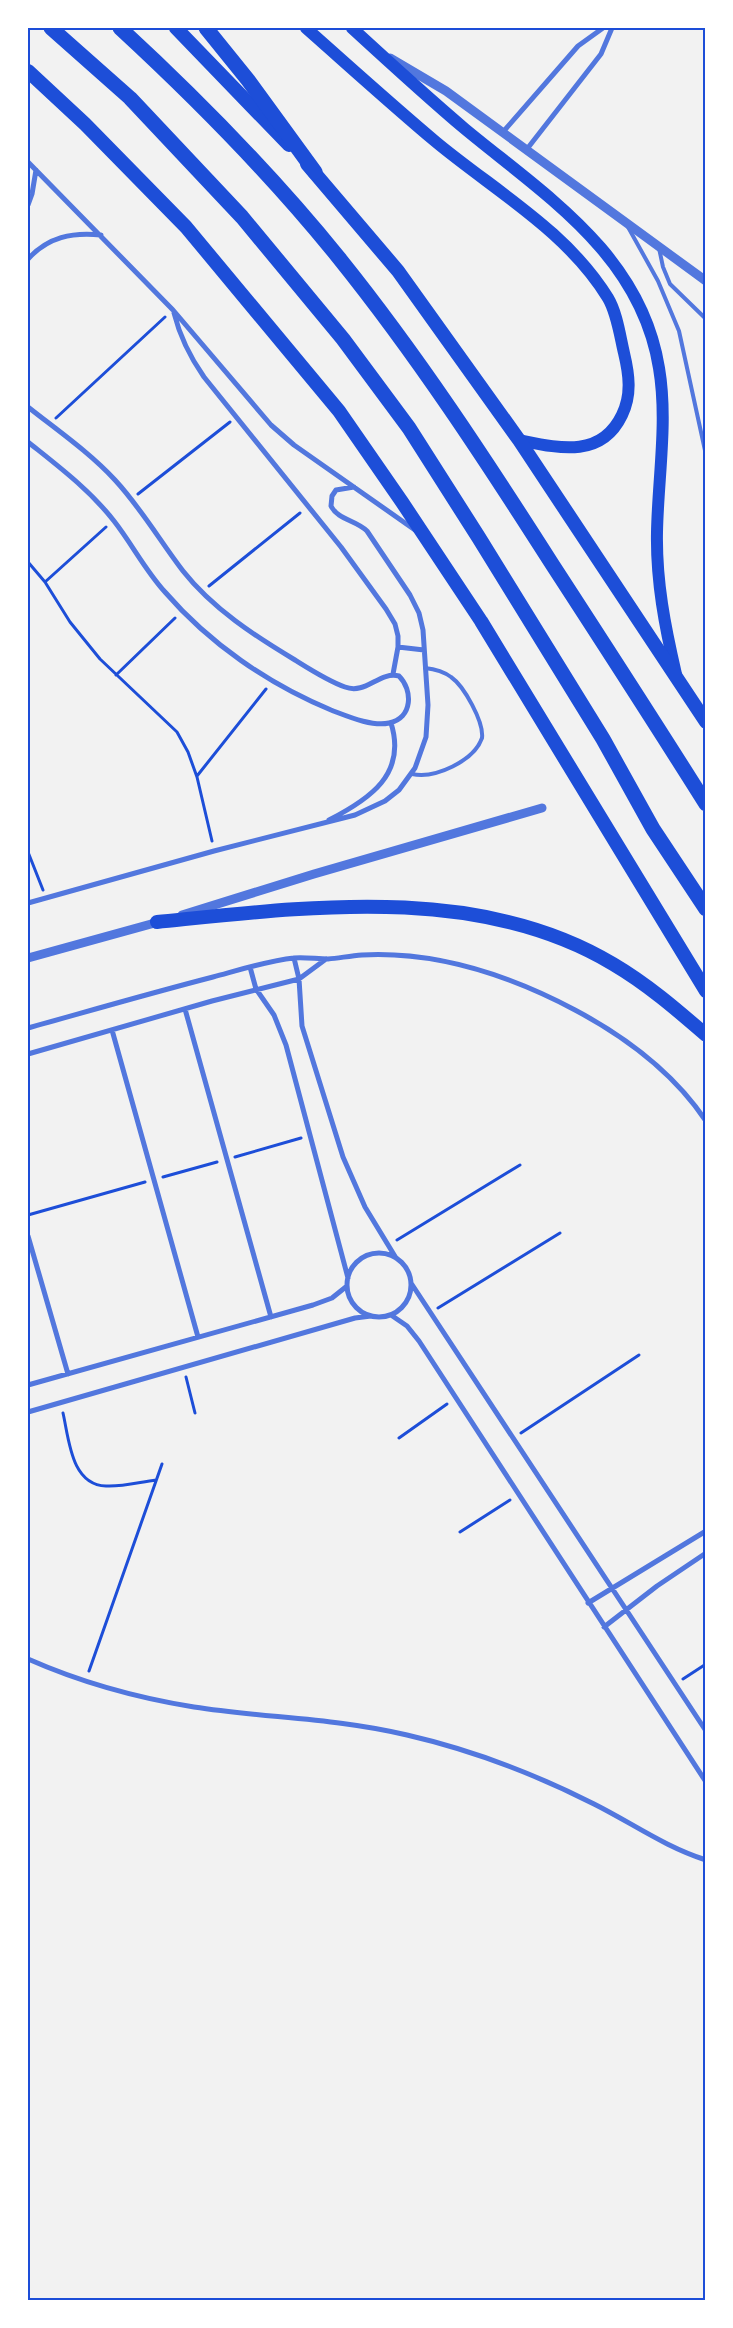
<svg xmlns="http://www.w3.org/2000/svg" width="733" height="2328" viewBox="0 0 733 2328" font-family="'Roboto Condensed',sans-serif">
	<rect width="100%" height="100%" fill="#f2f2f2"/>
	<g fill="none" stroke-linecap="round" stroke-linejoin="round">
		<path stroke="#1d4ed8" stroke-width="3" d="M56,418L165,317
			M138,494L230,422
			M28,562L45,582L70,622L100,659L177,732L188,752L197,777L212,841
			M45,582L106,527
			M209,586L300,513
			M116,675L175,618
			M197,776L266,689
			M28,852L43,890
			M235,1157L301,1138
			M163,1177L217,1162
			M28,1215L145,1182
			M397,1240L520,1165
			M438,1308L560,1233
			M186,1377L195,1413
			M63,1413C69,1439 71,1485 106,1486C122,1487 140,1482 156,1480
			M521,1433L639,1355
			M399,1438L447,1404
			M460,1532L510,1500
			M89,1671L162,1464
			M683,1679L706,1664"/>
		<path stroke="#5277de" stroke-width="4" d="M628,227L658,281L679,331L706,455
			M659,248L663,267L670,284L706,319
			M412,774C435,779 474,761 482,738C484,722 464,686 451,677C443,671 434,669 425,668"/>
		<path stroke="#5277de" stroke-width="5" d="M503,132L578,46L603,28
			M527,149L601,54L612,28
			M28,162L173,310L271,425L294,445L415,530
			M28,205L32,194L36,170
			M28,259C48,237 72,232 101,235
			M174,313C180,337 190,357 204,377L341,547L386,609L395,624L398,636V647L393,674
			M28,407C57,430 89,452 115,480C141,508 160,541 183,571C213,609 255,636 295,660C311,670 328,681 345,687C366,695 379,671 399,676C413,690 413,718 389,723C372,727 347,716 331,710C268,684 209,643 165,592C145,570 132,544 114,521C90,490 58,466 28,442
			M398,647L424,650
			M329,820C370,799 407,774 391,723
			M28,903L214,851L355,815L385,801L399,790L415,768L426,737L428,705L423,630L419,613L410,595L367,531C356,520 338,520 331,506L332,496L336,490L354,487
			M294,958L299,979L302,1026L343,1157L365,1207L396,1258
			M250,967L256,989L274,1015L286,1045L348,1278
			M185,1009L271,1317
			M28,1028C89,1011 151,993 213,977C239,970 267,961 294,958C305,957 317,959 328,959C339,958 350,956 362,955C436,951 509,975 575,1010C626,1037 673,1072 706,1121
			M112,1030L198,1337
			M28,1054L212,1001L299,979L326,959
			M28,1236L68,1374
			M347 1285a32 32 0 1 1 64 0a32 32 0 1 1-64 0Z
			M411,1283L706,1731
			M391,1315L407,1326L419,1341L706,1782
			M28,1385L313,1305L332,1298L347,1286
			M28,1412L355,1318L371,1316
			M588,1603L706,1531
			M604,1627L657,1586L706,1553
			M28,1659C80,1682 138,1698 194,1707C265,1718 337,1718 407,1735C472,1750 535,1774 594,1804C632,1823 665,1847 706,1860"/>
		<path stroke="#5277de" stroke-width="9" d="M390,58L446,91L706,281
			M182,915L314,874L542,808
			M28,958L162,921"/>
		<path stroke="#1d4ed8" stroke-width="12" d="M306,28C349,66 392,105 436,142C495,191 567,231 608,298C617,313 620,336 624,353C629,374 632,395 622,415C601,459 558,448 519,440
			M352,28C389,62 426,96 465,129C546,196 641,255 659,368C668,421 658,478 657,532C656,581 665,627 676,674"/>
		<path stroke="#1d4ed8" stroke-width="14" d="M176,28L289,145
			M28,71L85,124L186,227L339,411L402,502L481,621L706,991
			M307,164L398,271L519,440L706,722
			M157,922C306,907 478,883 613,964C647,984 676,1009 706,1035"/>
		<path stroke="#1d4ed8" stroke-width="15" d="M51,28L130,98L242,217L343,339L409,428L479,538L603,739L653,829L706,909
			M120,28C198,100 273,176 339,258C417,355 485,459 552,564C604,644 655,723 706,804
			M206,28L248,80L315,172"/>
	</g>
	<rect width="733" height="2328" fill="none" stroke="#ffffff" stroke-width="58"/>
	<rect x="29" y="29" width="675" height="2270" fill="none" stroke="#1d4ed8" stroke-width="2"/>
</svg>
